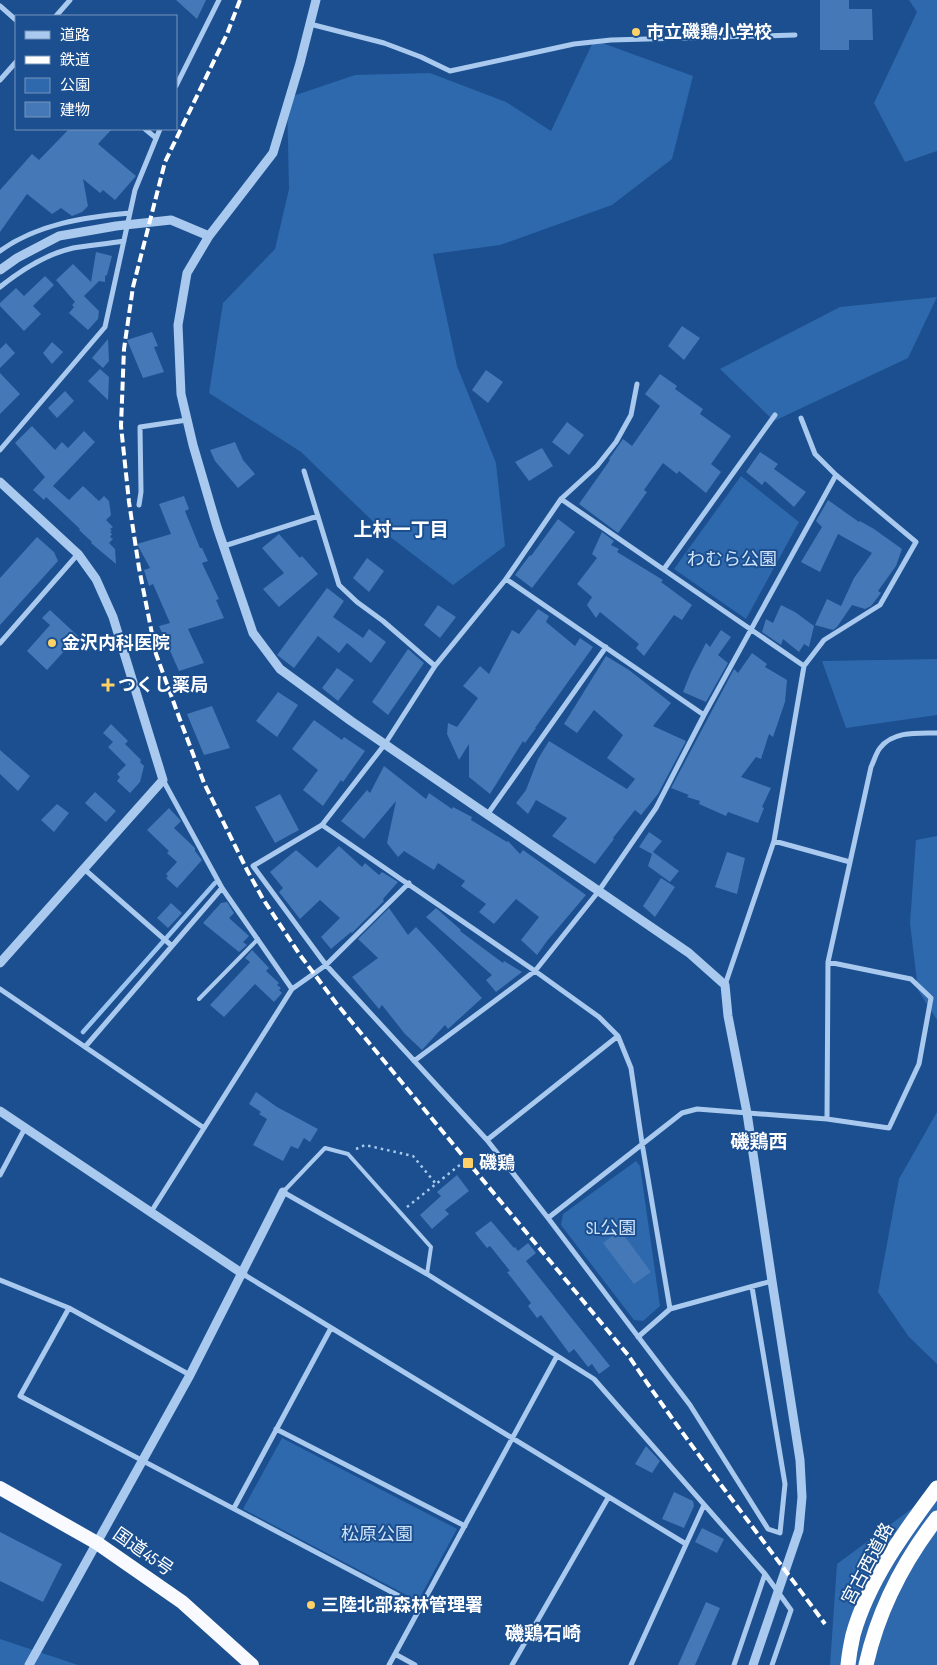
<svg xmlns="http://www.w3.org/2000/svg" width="937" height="1665" viewBox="0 0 937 1665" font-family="'Sofia Sans Condensed','Noto Sans JP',sans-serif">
	<rect width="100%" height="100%" fill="#1b4f8f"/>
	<path fill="#2e69ad" d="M909,0H937V151L905,162L874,103L917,12Z
		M594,40L693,76L672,159L612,205L500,245L433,254L457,366L496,463L505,546L453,585L385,533L301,452L209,393L223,303L275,249L289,189L287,98L355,75L430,73L506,102L551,131Z
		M937,297L908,358L774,421L720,369L840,307Z
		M741,476L799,522L746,619L674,569Z
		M937,659V715L846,728L822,661Z
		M937,836V1020L918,990L910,923L916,840Z
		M937,1112V1364L909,1337L878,1292L899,1179Z
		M636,1161L640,1166L660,1306L643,1321L634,1320L561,1225L563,1214Z
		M282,1438L457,1529L418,1601L243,1509Z
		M937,1490V1665H830L837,1564Z
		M0,1639L78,1665H0Z"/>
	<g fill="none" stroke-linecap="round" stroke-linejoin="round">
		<path stroke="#9cc4f0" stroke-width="4.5" d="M83,1032L215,883"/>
	</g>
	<path fill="#4478b7" d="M176,0H206L197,19Z
		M820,0H849V9H872L873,40H849V50H820Z
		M69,129H112L98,144L136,176L115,200L103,190L100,193L83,179L88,206L82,212L72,216L61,208L52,214L27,194L0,232V190L32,154L39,160Z
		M96,252L112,256L107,275L105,276V282L99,281L84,296L99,311L98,319L88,330L69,313L74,307L72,305L75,302L56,280L73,264L91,282Z
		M45,276L54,285L33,306L41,314L24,331L0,306V303L16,288L24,296Z
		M682,326L700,338L684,360L668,346Z
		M152,332L158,346L154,347L164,372L143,378L127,340Z
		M108,339L109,361L103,368L92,358Z
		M52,342L63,352L52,364L43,353Z
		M6,343L15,353L0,368V349Z
		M100,369L109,377L108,400L88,381Z
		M486,370L503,382L488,403L472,390Z
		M0,373L20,394L0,414Z
		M660,374L677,386L675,389L703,409L700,414L731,436L711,464L721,472L706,493L679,471L677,474L663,463L644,490L647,492L618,533L579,504L610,460L609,459L623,439L632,446L660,406L645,394Z
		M65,391L74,401L57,418L48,408Z
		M567,422L584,435L569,455L552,442Z
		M32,426L55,450L62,442L68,448L84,431L95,442L53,486L69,500L83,486L99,501L104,496L109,501L111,515L106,520L113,527L110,529L112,531L110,532L112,534L110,537L113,539L109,543L115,549L116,564L91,543L92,542L79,530L80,529L46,497L44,500L33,490L45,477L15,443Z
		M235,442L243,460L255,474L238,488L215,461L210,450Z
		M542,448L553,466L529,481L515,462Z
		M760,452L778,464L774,469L806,492L794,507L765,481L762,485L746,472Z
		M184,496L189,509L185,511L200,548H202L208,561L202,563L219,599L216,600L224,618L188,629L204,663L179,671L159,626L170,623L153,584L149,586L144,570L150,568L137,544L171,534L159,504Z
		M828,500L859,522L860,521L874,529L902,549L896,566L878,591L881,593L871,606L865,609L852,605L837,627L833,630L815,625L827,599L841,606L854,578L872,553L838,534L820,572L801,562L822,527L816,521Z
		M558,519L575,532L532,588L515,575L530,555L531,556Z
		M602,532L614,541L611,545L619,549L617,552L663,580L661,582L692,605L682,620L674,615L644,656L636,648L639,644L600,612L596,618L587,605L592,597L577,584L597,558L592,554Z
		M279,534L300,558L302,556L318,574L279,607L263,589L284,573L262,548Z
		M37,537L54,552L58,561L0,625V578Z
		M367,558L384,571L369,592L353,578Z
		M327,588L344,601L333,617L363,638L369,629L386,642L371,663L347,643L339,653L318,636L294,668L277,655Z
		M438,605L456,617L440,638L424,625Z
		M781,605L795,612L814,626L809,647L804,644L799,652L783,639L781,645L762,632L766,619L773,623Z
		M538,609L549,616L546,622L575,646L580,638L593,647L535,728H536L525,743L523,741L490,794L469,777V744L459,760L447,734L448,723L457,727L478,698L463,686L480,666L489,674L512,630L519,634Z
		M50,610L78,636L47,670L27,651L50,625L42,618Z
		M721,630L731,637L718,655L728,663L706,702L683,692L691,672L706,643L710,647Z
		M408,649L424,663L388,715L372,702Z
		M752,653L767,664L765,667L787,680L785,702L773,737L769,734L761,759L756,757L741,777L771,788L762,807L764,808L758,823L728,812L726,816L699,804L700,801L687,797L689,795L671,788L734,669L738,673Z
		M606,656L629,670L671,703L653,726L686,741L658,794L641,815L635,810L613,838L614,839L595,864L552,836L567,818L536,800L528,814L516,803L526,790L538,759L549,741L627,789L635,779L607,758L623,735L594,710L577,733L564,724Z
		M337,668L354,680L338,701L322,688Z
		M278,692L298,705L277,737L256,721Z
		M212,706L230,748L204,755L187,714Z
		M314,720L342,740L344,737L365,751L343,782L341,780L323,806L303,790L318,770L292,749Z
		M111,724L128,741L125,744L141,760L140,762L144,766L140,782L130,793L117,781L120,777L117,774L126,765L108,747L113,742L103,733Z
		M0,750L30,776L18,791L0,774Z
		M384,766L426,799L429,793L452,809L453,807L472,817L471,820L507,842L508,841L520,854L523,850L586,895L547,941L537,955L521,940L539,917L516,899L494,924L479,912L486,904L461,886L465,881L438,863L434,870L404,851L398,857L387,843L396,801L364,839L341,821L367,790L370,793Z
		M95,792L116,811L106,822L85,803Z
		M280,794L299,830L275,843L255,807Z
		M57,804L69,813L54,832L41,820Z
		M169,808L181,821L174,828L195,848V851L202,860L177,888L166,878L168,876L166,874L177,862L167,853L169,851L147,830Z
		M649,832L662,841L653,852L679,871L670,882L648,866L652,854L639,847Z
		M339,846L362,867L365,863L379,875L382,872L398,882L383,899L384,901L352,933L351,932L331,949L321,937L340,918L320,900L300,919L279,892L283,888L270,872L296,850L317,868Z
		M727,852L745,858L737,894L715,887Z
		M661,878L675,887L655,917L643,906Z
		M227,902L234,913L229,918L249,936L243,942L247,945L239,952L203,923L221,903Z
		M171,903L182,913L168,928L157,918Z
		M389,908L408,935L416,927L482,998L448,1029L445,1025L422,1050L405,1034L382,1005L379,1009L352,977L378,958L358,939Z
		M436,908L461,930L460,931L503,963L504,961L522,972L496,992L486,980L492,975L426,917Z
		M252,950L269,968L266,971L279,983L277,985L281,988L279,990L282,993L274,1002L255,984L224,1017L210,1005L250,962L245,958Z
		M256,1092L277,1107L318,1129L310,1142L304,1138L298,1149L291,1146L283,1161L253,1145L267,1119L259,1114L261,1112L249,1104Z
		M457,1175L469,1191L445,1210L449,1214L432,1229L420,1215L441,1196L437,1192Z
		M491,1221L514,1248L515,1247L518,1251L528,1243L536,1253L526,1261L610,1366L599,1374L592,1364L588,1367L574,1349L569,1353L541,1315L537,1318L528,1306L531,1303L507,1272L510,1271L490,1246L487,1248L475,1233Z
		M620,1230L651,1272L634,1284L603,1243Z
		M646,1446L660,1461L652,1473L635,1464Z
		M674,1492L693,1501L694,1506L684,1528L662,1519Z
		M702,1528L724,1539L717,1553L695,1542Z
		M0,1532L62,1564L43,1602L0,1581Z
		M706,1602L720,1608L695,1665H678Z"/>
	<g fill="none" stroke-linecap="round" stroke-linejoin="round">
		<path stroke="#a9c9ee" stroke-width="2.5" stroke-dasharray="2.5 4" stroke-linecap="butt" d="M356,1149L365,1145L413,1156L436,1184
			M407,1207L461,1164"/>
		<path stroke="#a9c9ee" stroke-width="4" d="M199,999L258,939
			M284,1191L325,1148L348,1154L431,1247L427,1274"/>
		<path stroke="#a9c9ee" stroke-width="5" d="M0,6L16,20
			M56,16L70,0
			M310,24L384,43L421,57L450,71L574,44L611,40L795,35
			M0,80L16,62
			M176,86L219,0
			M145,129L156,138
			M0,251C37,224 85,217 130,213
			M0,287C20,271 47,254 73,248C89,245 107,244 124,241
			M637,384L631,415L616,442L597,466L561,499L506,579L435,666L385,744L322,825L253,866L326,965L487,1140L548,1218L690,1405L768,1529L780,1533L785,1484L752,1287
			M0,450L105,327L135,190L160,129
			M304,471L339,585L357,602L383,621L435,666
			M561,499L804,666
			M139,505L141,492L140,427L187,420
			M224,546L318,516
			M664,569L775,415
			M506,579L704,715
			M0,643L78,554
			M163,780L222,888L292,989
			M487,815L606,647
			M322,825L535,971L599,1017L618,1036L631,1068L642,1143L670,1309
			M774,841L850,862
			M83,868L172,946
			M725,985L774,841L804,666L824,640L880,605L916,542L836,475L815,454L801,418
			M0,989L204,1128
			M85,1047L222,888
			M414,1061L535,971L598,892L656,808L704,715L836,475
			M827,1119L828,962L871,767C874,761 876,753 880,748C893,731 917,733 937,733
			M487,1140L618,1036
			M0,1175L25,1128
			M283,1192L427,1274L594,1379L765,1574
			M151,1212L292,989L326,965L409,883
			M548,1218L682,1113L697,1109L827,1119L889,1128L919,1064L931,998L911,979L828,962
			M243,1274L686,1544
			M0,1280L69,1308L190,1375
			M69,1308L20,1396L420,1607
			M638,1337L670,1309L772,1281
			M276,1429L465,1526
			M234,1508L331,1328
			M395,1654L415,1665
			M389,1665L557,1356
			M512,1665L608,1498
			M631,1665L704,1505
			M734,1665L765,1574L791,1610L772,1665"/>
		<path stroke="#a9c9ee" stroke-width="9" d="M316,0L300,63L273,153L209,236L187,273L178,325L181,394L193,445L217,527L253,633L280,669L351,721L689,953L725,985L728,1016L747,1113L772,1281L800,1460L802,1497L799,1530L753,1665
			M0,270L17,258L59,236L116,226L171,220L209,236
			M0,482L78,554L96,579L113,617L163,780L0,963
			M0,1111L243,1274
			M29,1665L190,1375L283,1192"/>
		<path stroke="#f8faff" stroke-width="14" d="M0,1488L97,1543L182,1602L252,1665"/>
		<path stroke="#fff" stroke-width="15" d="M848,1665C849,1655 851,1644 853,1635C868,1581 904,1532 937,1488
			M866,1665C878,1611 903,1562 937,1518"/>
		<path stroke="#fff" stroke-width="4" stroke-dasharray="9 4" stroke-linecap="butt" d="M240,0L227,34L165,162L133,287L124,349L121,426L129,502L139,568L156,654L179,717L204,783L247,870L263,899L300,955L336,1003L628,1355C690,1447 759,1534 825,1624"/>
	</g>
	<g fill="#ffd166" stroke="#1b4f8f" stroke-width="2">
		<circle cx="636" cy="32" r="5"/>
		<circle cx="52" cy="643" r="5"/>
		<path d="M105.5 677.5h5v5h5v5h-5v5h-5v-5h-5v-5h5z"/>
		<rect x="462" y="1157" width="12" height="12" rx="2.5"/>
		<circle cx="311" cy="1605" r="5"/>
	</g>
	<g text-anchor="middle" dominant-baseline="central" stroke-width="4" stroke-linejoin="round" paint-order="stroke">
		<g font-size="18" font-weight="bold" fill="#fff" stroke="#1b4f8f" text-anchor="start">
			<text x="646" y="32">市立磯鶏小学校</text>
			<text x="62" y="643">金沢内科医院</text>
			<text x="118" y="685">つくし薬局</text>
			<text x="479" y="1163">磯鶏</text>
			<text x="321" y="1605">三陸北部森林管理署</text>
		</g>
		<g font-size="18" fill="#cfe3fa" stroke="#1b4f8f">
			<text x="732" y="559">わむら公園</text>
			<text x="611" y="1228">SL公園</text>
			<text x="377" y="1534">松原公園</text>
		</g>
		<g font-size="18" fill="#fff" stroke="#1b4f8f">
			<text transform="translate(143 1552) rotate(35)">国道45号</text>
			<text transform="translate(868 1564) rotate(-62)">宮古西道路</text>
		</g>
		<g font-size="19" font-weight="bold" fill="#fff" stroke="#1b4f8f">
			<text x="401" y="530">上村一丁目</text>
			<text x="759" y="1142">磯鶏西</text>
			<text x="543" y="1634">磯鶏石崎</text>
		</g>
	</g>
	<rect x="15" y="15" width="162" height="115" fill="#1b4f8f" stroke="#7695bc"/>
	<rect x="25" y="31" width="25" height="8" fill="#a9c9ee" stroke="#7695bc"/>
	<text x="60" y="40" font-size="15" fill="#ffffff">道路</text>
	<rect x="25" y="56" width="25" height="8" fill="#ffffff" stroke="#7695bc"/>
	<text x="60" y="65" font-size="15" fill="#ffffff">鉄道</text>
	<rect x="25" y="78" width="25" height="15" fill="#2e69ad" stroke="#7695bc"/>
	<text x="60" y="90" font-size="15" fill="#ffffff">公園</text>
	<rect x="25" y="102" width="25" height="15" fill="#4478b7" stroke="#7695bc"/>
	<text x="60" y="115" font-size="15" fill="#ffffff">建物</text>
</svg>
